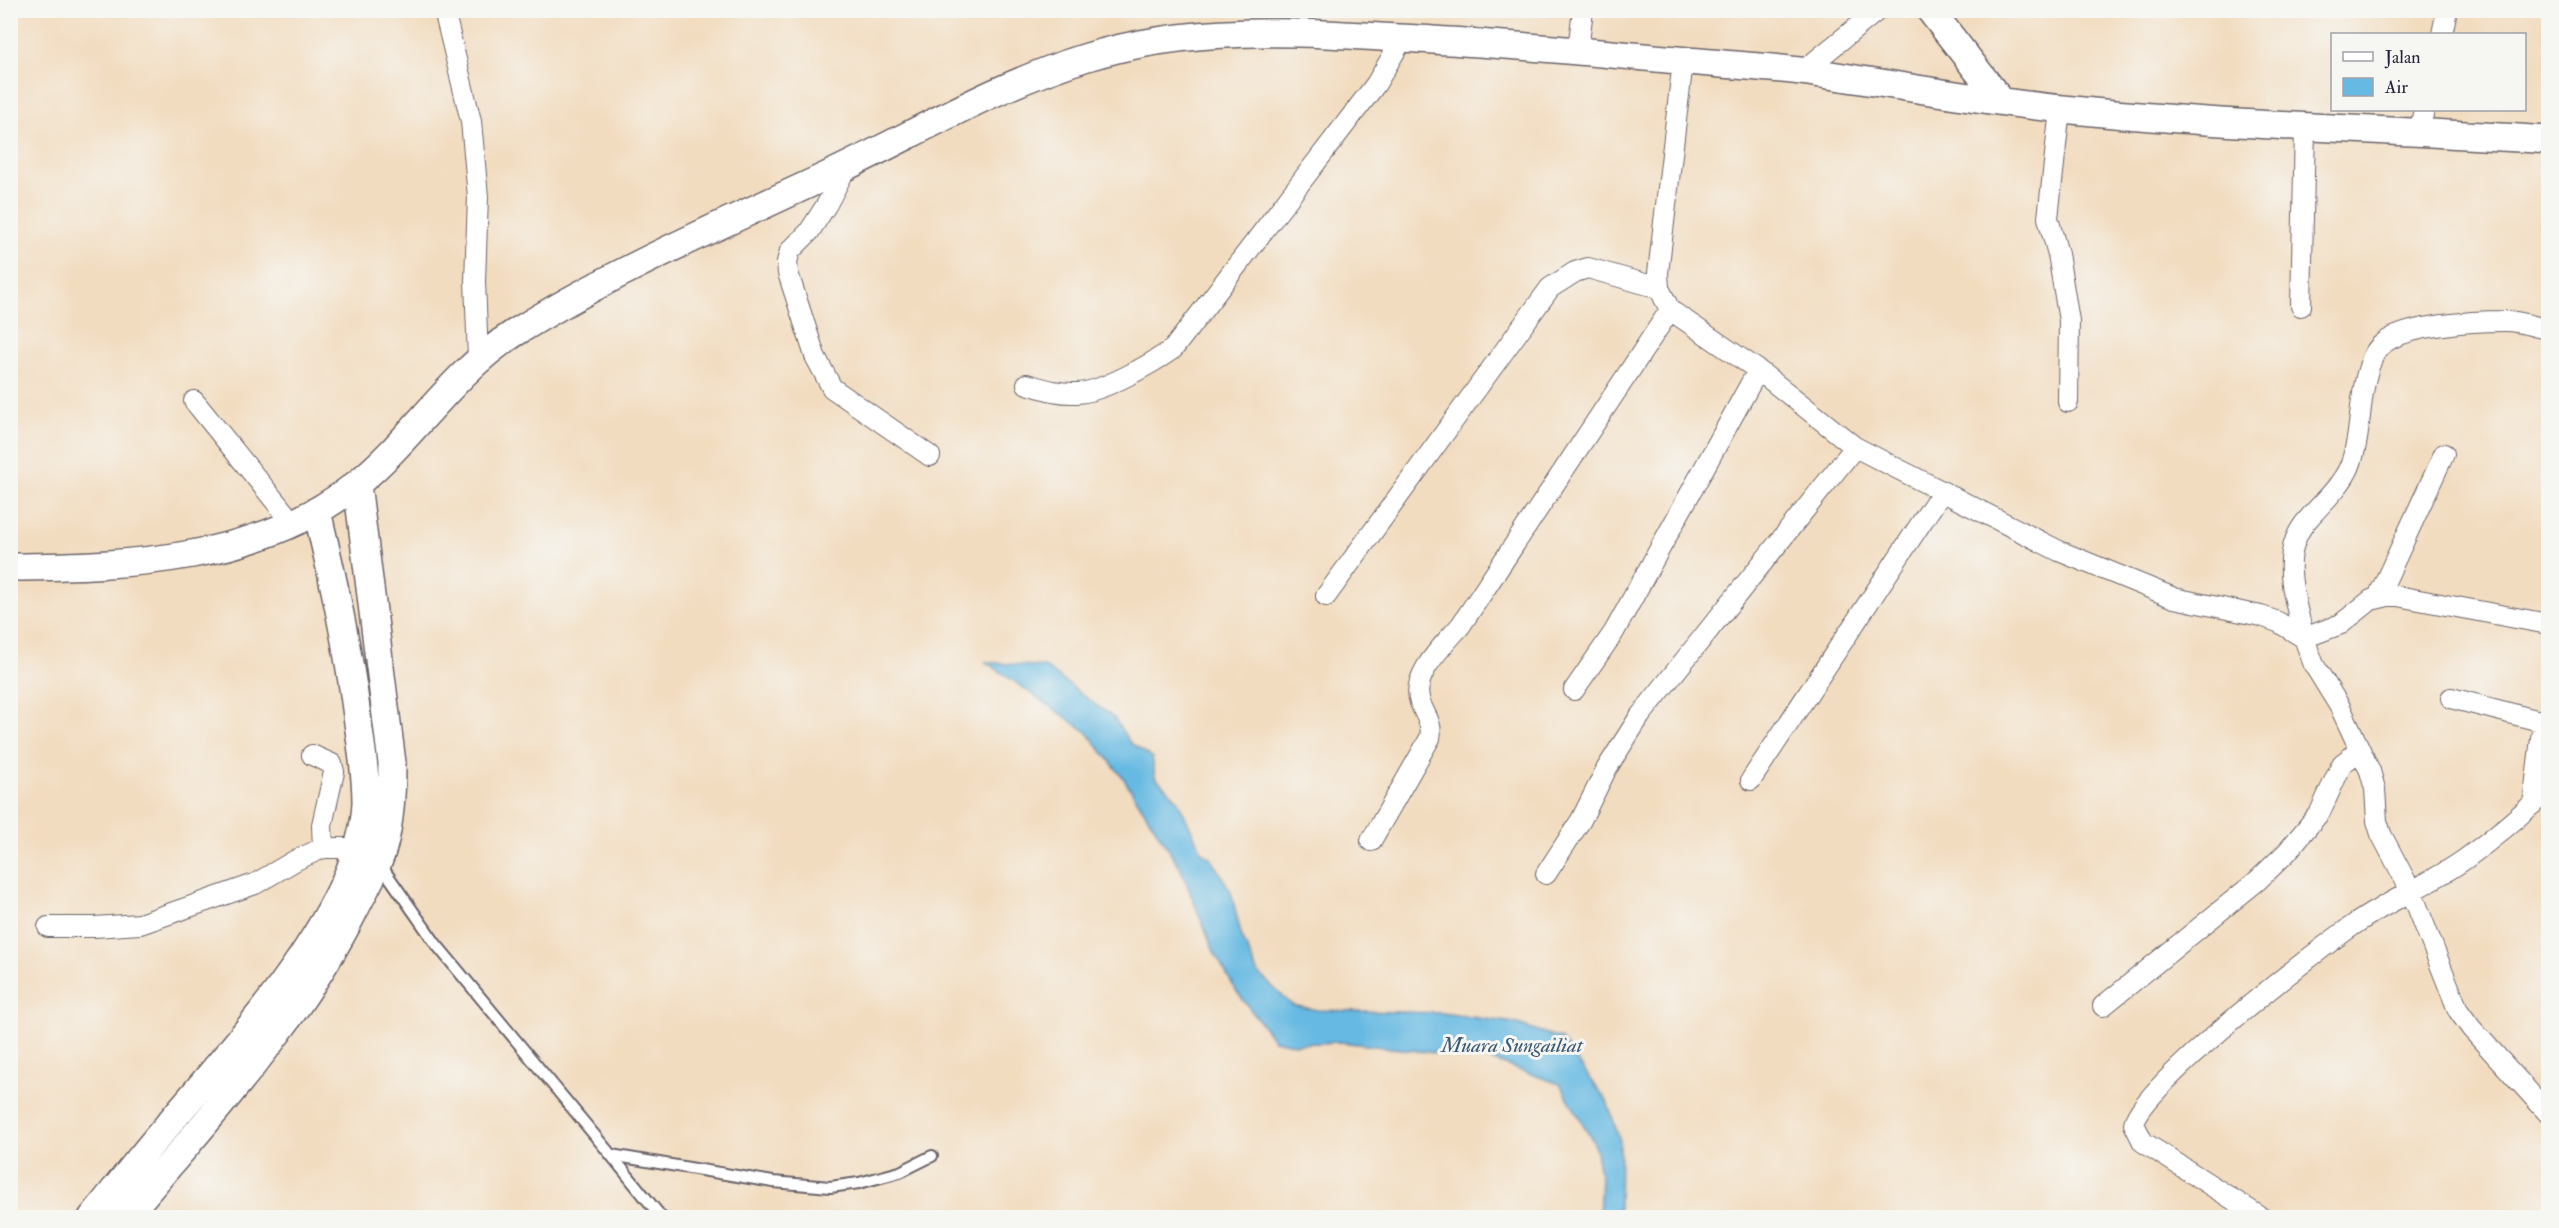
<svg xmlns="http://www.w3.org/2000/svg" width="2559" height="1228" viewBox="0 0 2559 1228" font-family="'IM FELL Double Pica',serif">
	<rect width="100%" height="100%" fill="#f6f6f2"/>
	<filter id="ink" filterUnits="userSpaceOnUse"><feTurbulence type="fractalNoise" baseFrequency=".0167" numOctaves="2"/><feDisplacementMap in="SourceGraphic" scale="12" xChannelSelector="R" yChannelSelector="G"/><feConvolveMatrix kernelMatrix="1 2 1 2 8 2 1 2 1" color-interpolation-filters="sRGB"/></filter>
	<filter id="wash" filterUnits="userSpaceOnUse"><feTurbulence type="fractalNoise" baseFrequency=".008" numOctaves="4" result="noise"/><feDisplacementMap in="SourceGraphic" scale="24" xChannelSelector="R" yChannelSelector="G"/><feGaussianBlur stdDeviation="1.35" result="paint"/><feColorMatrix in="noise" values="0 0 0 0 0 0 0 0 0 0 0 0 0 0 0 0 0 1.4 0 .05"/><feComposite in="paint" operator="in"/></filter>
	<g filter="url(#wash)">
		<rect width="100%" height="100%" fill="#f2dcbf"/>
		<path fill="#66b9e2" stroke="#446e8e" stroke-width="1.5" d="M986,662L1045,667L1114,718L1130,743L1152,757L1155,777L1177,799L1202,852L1211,858L1231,892L1241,934L1257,972L1292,1005L1317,1010L1442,1013L1515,1023L1561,1039L1607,1101L1620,1141L1619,1217H1599L1601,1177L1594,1143L1560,1084L1488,1059L1340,1042L1295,1044L1274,1040L1237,992L1214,952L1180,867L1124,779L1087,732Z"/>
	</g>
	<g filter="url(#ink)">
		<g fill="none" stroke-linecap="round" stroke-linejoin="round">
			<defs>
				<path id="lane" d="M380,864L436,944L611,1155L773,1182L830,1187L859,1183L900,1172L932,1156
					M611,1155L662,1218"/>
				<path id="street" d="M444,10L471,121L478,197L475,281L478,358
					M2442,34L2447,10
					M1578,49L1583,10
					M1683,61L1658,273L1659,288L1670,310L1758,370L1855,447L2059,551L2174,598L2261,616L2278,622L2304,638
					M1803,71L1878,10
					M2060,109L2048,218L2058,254L2069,321L2068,402
					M2419,131L2424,110
					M847,166L827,204L809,232L790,251L787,262L788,273L815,356L832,388L930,456
					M2301,306L2305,128
					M1027,384C1044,389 1059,394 1077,393C1103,392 1151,364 1173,349L1376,84L1403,38
					M194,401L292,522
					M1326,596L1550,288L1575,272L1588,268L1659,288
					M2378,597L2444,454
					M2548,624L2392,595L2371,600L2341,624L2304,638L2314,665L2340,707L2370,771L2375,789L2377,821L2381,834L2411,891L2458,1010L2471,1028L2548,1113
					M2304,638C2295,598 2277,552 2309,518C2323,502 2340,487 2349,468C2362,437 2358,402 2368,370C2371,360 2375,349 2384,343C2407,325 2474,321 2504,321C2518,320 2534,327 2548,329
					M1574,690L1614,632L1758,370
					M2451,698L2548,723
					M312,755L332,764L334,772L322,825L323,848
					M1751,780L1941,493
					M2533,804L2543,722
					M1371,841L1430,738C1433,723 1425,716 1420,702C1410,675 1445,644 1461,625L1670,310
					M1546,874L1581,820L1607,768L1640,716L1855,447
					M48,927H94L140,924L255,884L296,860L323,848H359L367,853
					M2103,1006L2257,881L2287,852L2320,812L2342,764L2359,751
					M2262,1218L2143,1142L2134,1124C2139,1088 2317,950 2355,924C2391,899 2433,883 2468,857C2496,836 2523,813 2548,790"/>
				<path id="secondary" d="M1930,10L2001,101
					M10,567C129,566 262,561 358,483C414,437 452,373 513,334C616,269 729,222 839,170C920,131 997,85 1084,58C1197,22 1316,33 1433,40C1518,45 1603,53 1688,61C1729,65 1769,67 1809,72C1894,84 1978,101 2063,109C2225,126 2387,129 2548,140
					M92,1218C117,1187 141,1156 167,1126C233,1047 363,907 366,802C366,773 361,744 357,716C348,646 333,579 317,511
					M125,1218C206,1120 297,1025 354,911C365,889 378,868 384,844C391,817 392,790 392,763L357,484"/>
			</defs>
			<use href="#lane" stroke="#6b6369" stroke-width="14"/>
			<use href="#street" stroke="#6b6369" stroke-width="22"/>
			<use href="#secondary" stroke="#6b6369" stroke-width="30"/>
			<use href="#lane" stroke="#fff" stroke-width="10"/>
			<use href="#street" stroke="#fff" stroke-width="20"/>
			<use href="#secondary" stroke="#fff" stroke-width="27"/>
		</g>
	</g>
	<g text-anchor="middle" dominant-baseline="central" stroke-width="6" stroke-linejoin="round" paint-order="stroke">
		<g font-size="21" font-style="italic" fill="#3a5775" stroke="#f6f6f2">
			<text x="1512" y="1045">Muara Sungailiat</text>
		</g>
	</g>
	<rect width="2559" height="1228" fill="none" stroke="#f6f6f2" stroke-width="36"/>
	<rect x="2331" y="33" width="195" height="78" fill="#f6f6f2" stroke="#a1a1a9" stroke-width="1.5"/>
	<rect x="2343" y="52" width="30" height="9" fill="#ffffff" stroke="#a1a1a9" stroke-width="1.5"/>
	<text x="2385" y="63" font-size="18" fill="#22223b">Jalan</text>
	<rect x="2343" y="78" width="30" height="18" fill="#66b9e2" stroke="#a1a1a9" stroke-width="1.5"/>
	<text x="2385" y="93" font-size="18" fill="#22223b">Air</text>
</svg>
